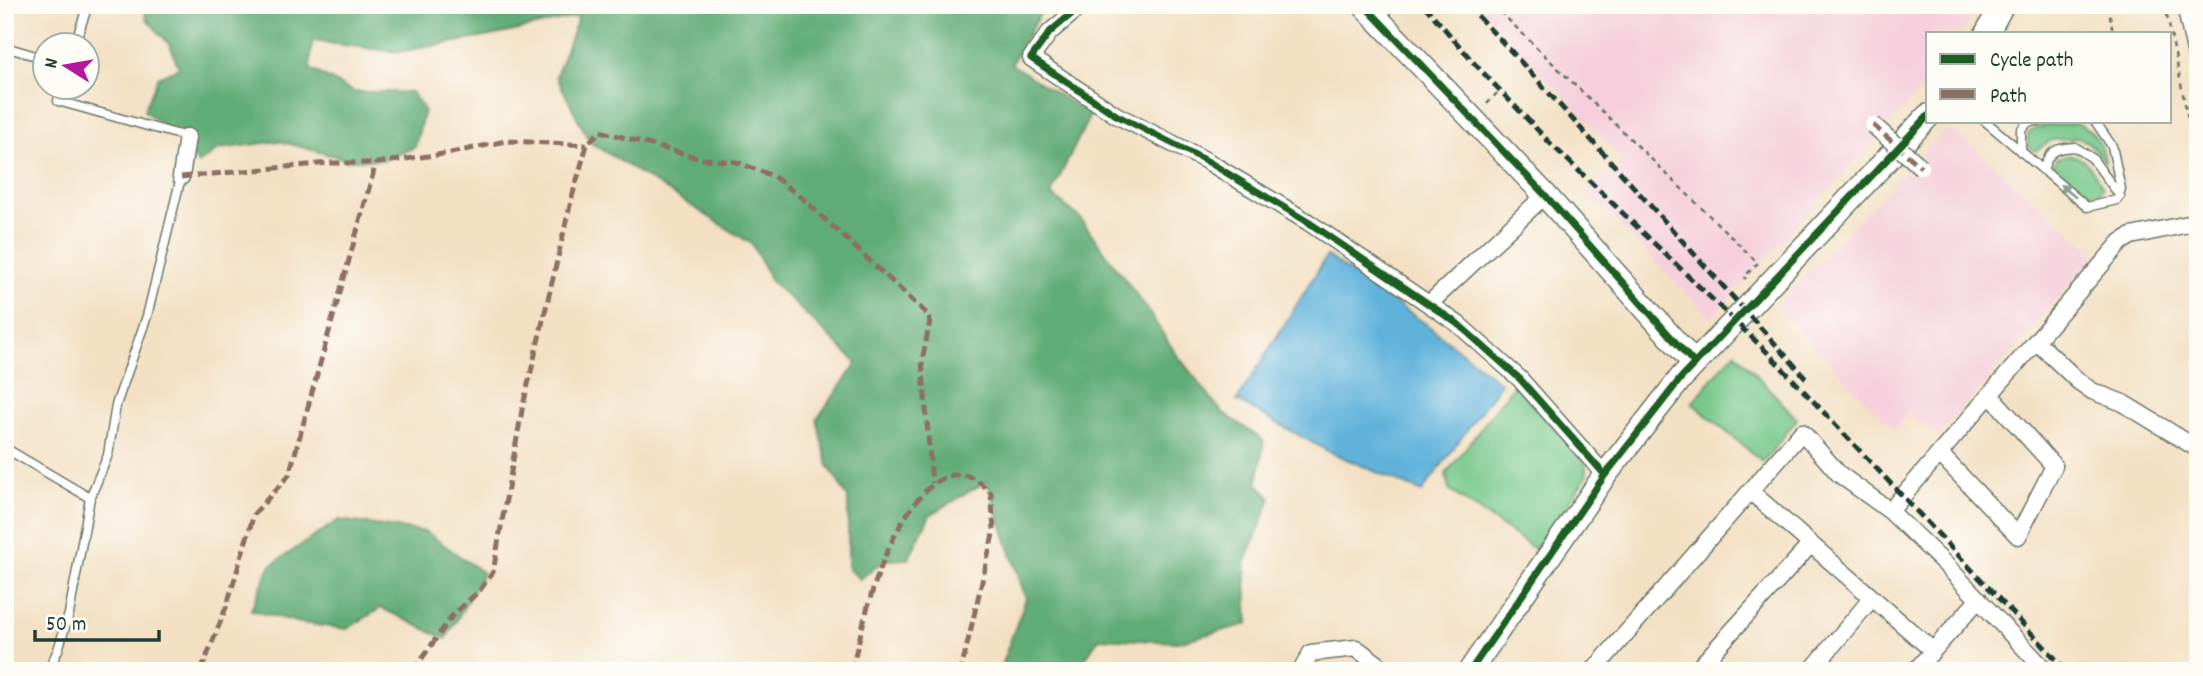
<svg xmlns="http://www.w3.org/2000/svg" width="2203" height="676" viewBox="0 0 2203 676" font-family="Dekko,sans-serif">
	<rect width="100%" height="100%" fill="#fdfcf7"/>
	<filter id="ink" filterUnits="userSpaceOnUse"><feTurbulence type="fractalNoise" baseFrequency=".0143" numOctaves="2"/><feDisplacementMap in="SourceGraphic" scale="14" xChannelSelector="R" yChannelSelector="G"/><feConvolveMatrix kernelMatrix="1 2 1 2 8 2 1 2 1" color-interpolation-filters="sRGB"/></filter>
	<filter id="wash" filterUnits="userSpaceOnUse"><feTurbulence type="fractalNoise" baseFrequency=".00686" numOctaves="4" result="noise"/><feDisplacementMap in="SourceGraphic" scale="28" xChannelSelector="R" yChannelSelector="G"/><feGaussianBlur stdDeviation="1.57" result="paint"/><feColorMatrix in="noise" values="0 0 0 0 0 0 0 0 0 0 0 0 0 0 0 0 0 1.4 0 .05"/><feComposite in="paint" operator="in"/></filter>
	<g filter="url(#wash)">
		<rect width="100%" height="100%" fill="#f3e0c3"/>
		<path fill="#f5cfdb" d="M1477,5H1978L1963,33H1928V82L1711,318L1587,192L1624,160Z
			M1955,131L2096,254L1938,437L1909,412L1894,430L1779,309V303L1943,132Z"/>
		<path fill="#77c88a" stroke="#4b825f" stroke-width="2" d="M2073,123C2091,125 2104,145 2105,162L2089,143L2079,138L2052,140L2035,151L2028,146V134L2037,127Z
			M2070,155C2087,157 2094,173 2103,187L2100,193C2082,195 2067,178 2053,167L2056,159Z
			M1735,352L1797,419L1763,462L1692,403Z
			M1514,385L1585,462L1587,476L1535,549L1449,490L1446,474Z"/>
		<path fill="#61ac76" stroke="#407455" stroke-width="2" d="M145,5H1045L1011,64L1090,115L1051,194L1079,217L1144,305L1174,351L1221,411L1264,441L1257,483L1271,498L1245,564L1248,624L1177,642L1099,638L1077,671H999L1026,599L987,481L930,515L908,559L884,560L860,579L848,569V498L828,465L817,419L857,363L771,281L752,244L590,142L556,76L579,16L496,35L398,52L312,41L310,69L353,92H411L424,110L415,147L384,160H349L279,141L219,149L198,164L185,142L144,111L158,77L179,68L170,45L146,18Z
			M339,520L426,532L483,573L446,639L381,608L347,629L301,623L251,610L270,566Z"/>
		<path fill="#60b2db" stroke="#407888" stroke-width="2" d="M1327,256L1426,324L1501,383L1422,492L1326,450L1237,401Z"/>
	</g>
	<g filter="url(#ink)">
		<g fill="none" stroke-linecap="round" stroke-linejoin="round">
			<defs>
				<path id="lane" d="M74,46L88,5
					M5,47L46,59
					M62,88L58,101L187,137
					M1985,121L2087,207L2117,200L2121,189L2112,146L2095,121
					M2021,152V130L2028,122L2038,121
					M2043,170C2049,151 2055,148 2075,147L2092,158L2120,196
					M5,448L90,498
					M48,671L58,650L69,614L90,498L108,455L116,405L147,316L181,177"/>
				<path id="street" d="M1082,5L1050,32L1031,58L1116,115L1207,161L1308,222L1458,324L1520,379L1605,475
					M2185,5L2198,65
					M181,177L187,137
					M1429,304L1545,195
					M2036,341L2078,381L2092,391L2123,403L2198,449
					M1941,455L2018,536L2054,466L1990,395
					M1750,491L1932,650
					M1890,511L2121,242L2131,236L2198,222
					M1301,671L1311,653L1356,648L1387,671
					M1593,671L1802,432L1839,474L1890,511L1944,563L2046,671
					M1696,671L1811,544
					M1811,671L1872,598
					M1915,671L1979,599"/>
				<path id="secondary" d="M1364,5L1545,195L1694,363
					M1987,33L2002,5
					M1470,671L1605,475L1681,378L1928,116"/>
			</defs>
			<use href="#lane" stroke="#697666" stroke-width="11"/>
			<use href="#street" stroke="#697666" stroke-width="19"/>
			<use href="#secondary" stroke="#697666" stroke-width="26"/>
			<path stroke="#697666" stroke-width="2.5" stroke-dasharray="5 5" stroke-linecap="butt" d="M1493,5L1758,263L1744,277L1746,279
				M2108,5L2113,33
				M2165,5L2198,168
				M1487,104L1497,93"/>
			<use href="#lane" stroke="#fff" stroke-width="8"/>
			<use href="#street" stroke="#fff" stroke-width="16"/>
			<use href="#secondary" stroke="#fff" stroke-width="23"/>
			<path stroke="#1f3d34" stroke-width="5" stroke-dasharray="10 5" stroke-linecap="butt" d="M1424,5L1474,63L1549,142L1768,353L2067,671
				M1467,5L1511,51L1806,378"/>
			<defs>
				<path id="street-bridge" d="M1873,125L1921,167"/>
			</defs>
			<use href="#street-bridge" stroke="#697666" stroke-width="19" stroke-linecap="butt"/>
			<use href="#street-bridge" stroke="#fff" stroke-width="16"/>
			<path stroke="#8d6e63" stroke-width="5" stroke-dasharray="10 5" stroke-linecap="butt" d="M1873,125L1921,167
				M181,177L329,163H376L451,153L506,141L587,145
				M201,671L227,605L254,514L289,475L376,163
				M413,671L452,616L480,590L493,572L522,410L572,197L587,145L600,131L702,159L736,162L773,176L801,197L927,314L930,321L922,361L932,483
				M851,671C860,638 867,604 879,572C890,540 930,454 975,479C981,482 987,489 991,493L994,530L961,671"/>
			<defs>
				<path id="cycleway" d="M1082,5L1050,32L1031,58L1116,115L1207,161L1308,222L1458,324L1520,379L1605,475
					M1364,5L1545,195L1694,363
					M1470,671L1605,475L1681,378L1928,116"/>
			</defs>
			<use href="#cycleway" stroke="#fdfcf7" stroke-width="11"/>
			<use href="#cycleway" stroke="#1b5e20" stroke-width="7"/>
		</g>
		<defs><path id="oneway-solid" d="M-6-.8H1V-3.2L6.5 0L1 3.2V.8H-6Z" transform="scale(1.75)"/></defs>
		<use fill="#8f9e9a" href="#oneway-solid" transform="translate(2068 191) rotate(-140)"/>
	</g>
	<rect width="2203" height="676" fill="none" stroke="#fdfcf7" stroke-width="28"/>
	<rect x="1926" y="32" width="245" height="91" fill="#fdfcf7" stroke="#a4b0a9" stroke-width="2"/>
	<rect x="1940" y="54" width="35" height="10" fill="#1b5e20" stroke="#a4b0a9" stroke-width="2"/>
	<text x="1990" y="66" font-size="21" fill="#1f3d34">Cycle path</text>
	<rect x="1940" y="89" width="35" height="10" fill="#8d6e63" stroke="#a4b0a9" stroke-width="2"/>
	<text x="1990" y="102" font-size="21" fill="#1f3d34">Path</text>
	<g transform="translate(66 66) rotate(281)"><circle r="33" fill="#fdfcf7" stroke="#a4b0a9" stroke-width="2"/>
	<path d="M0-5L12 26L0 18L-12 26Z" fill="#b5179e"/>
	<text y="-10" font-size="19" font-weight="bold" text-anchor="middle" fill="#1f3d34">N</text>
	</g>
	<path d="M35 630v10h124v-10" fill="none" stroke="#1f3d34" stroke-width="3.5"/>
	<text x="46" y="630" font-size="21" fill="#1f3d34" stroke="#fdfcf7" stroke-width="5" paint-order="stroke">50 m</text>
</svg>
